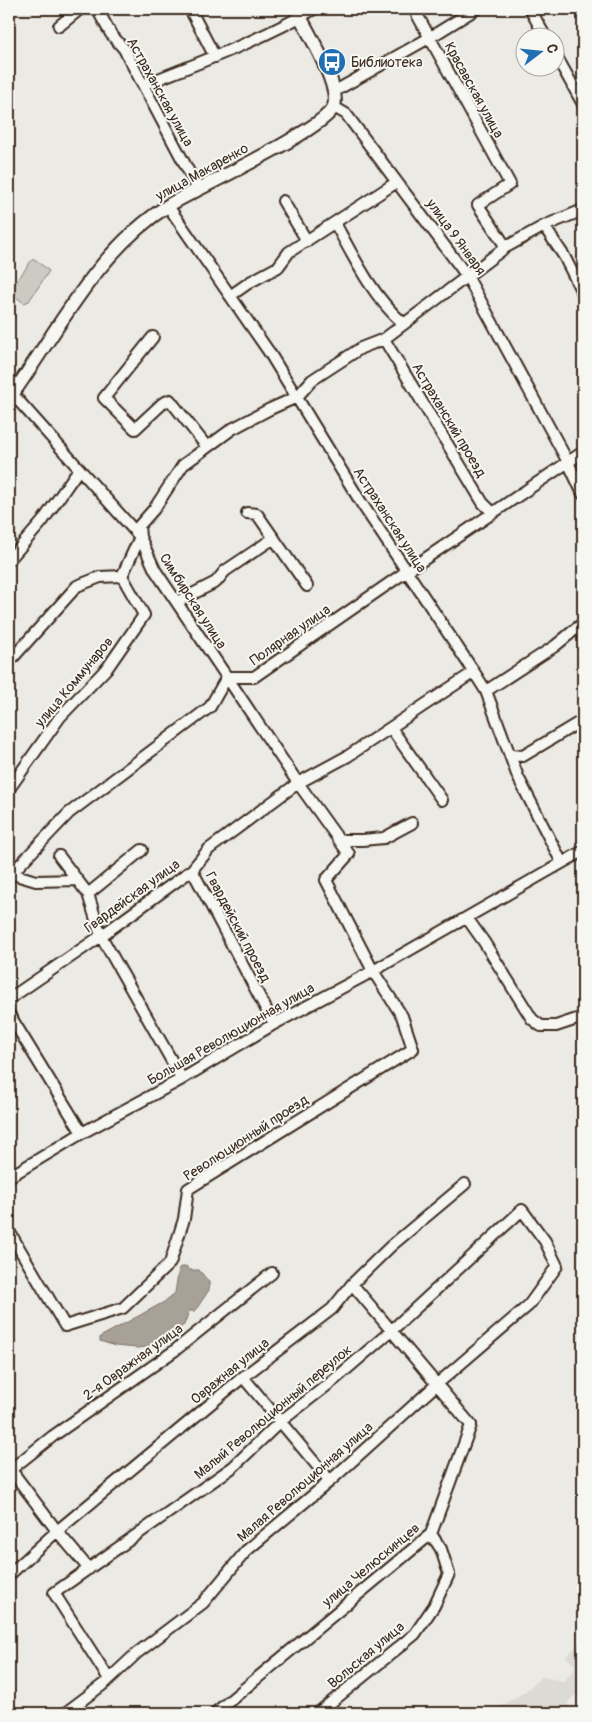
<svg xmlns="http://www.w3.org/2000/svg" width="592" height="1722" viewBox="0 0 592 1722" font-family="Pangolin,sans-serif">
	<rect width="100%" height="100%" fill="#ebeae5"/>
	<filter id="ink" filterUnits="userSpaceOnUse"><feTurbulence type="fractalNoise" baseFrequency=".02" numOctaves="2"/><feDisplacementMap in="SourceGraphic" scale="10" xChannelSelector="R" yChannelSelector="G"/><feConvolveMatrix kernelMatrix="1 2 1 2 8 2 1 2 1" color-interpolation-filters="sRGB"/></filter>
	<g filter="url(#ink)">
		<path fill="#dcdad4" d="M583,1639V1702L575,1695L567,1703L570,1707L566,1713H493L498,1708L526,1691L541,1677L564,1681L576,1667L566,1657Z"/>
		<path fill="#cdcac4" stroke="#847a71" d="M33,259L36,260L49,271L29,301L24,303L12,294L10,291L31,261Z"/>
		<path fill="#a8a198" stroke="#7c7167" d="M186,1266L190,1270H199L209,1282V1290L195,1311H189L184,1325L153,1346L138,1348L115,1346L100,1341V1337L164,1302L175,1293L179,1268Z"/>
		<g fill="none" stroke-linecap="round" stroke-linejoin="round">
			<defs>
				<path id="minor" d="M97,9L111,34L124,49L198,189
					M190,9L215,57
					M414,9L510,184L478,205L506,247
					M530,9L546,38
					M59,26L80,9
					M554,52L583,104
					M143,85C201,62 261,40 314,9
					M335,91L429,38L476,9
					M334,107L346,114L467,276L568,462L583,494
					M283,201L307,241
					M168,206L269,352L362,504L474,672L486,691L518,777L562,863
					M335,223C354,258 373,297 403,323
					M544,226L564,256L583,294
					M230,296L250,282L278,267L289,252L397,182
					M153,337L104,398L135,429L163,403L170,400L207,447
					M384,339L483,503L493,513
					M247,513L257,514L307,586
					M9,560L42,522L79,469
					M177,602L216,582L225,571L274,538
					M9,662L77,586L100,577L122,576L140,537L139,526L154,509L183,465L198,454L232,429L270,409L297,397L312,380L361,348L384,339L506,247L544,226L583,210
					M486,691L555,646L583,623
					M391,728L442,800
					M510,755L523,756L583,720
					M9,789L60,717L108,667L144,615L122,576
					M339,840H362L384,838L412,823
					M59,856L88,894L101,936L182,1079
					M192,870L274,1024
					M9,873L36,881L77,880
					M11,874L69,813L210,707L227,677H254L407,571L583,452
					M88,894L142,850
					M467,918L484,942L532,1019L541,1026H556L583,1017
					M9,999L101,936L192,870L209,849L298,783L348,756L474,672
					M9,1014L82,1133
					M9,1177L82,1133L182,1079L274,1024L373,971L583,851
					M9,1231L65,1326L123,1308L170,1263L184,1219L188,1189L413,1049L402,1016L373,971L326,880L349,854L298,783L155,570L140,537L9,390
					M243,1377L330,1481
					M11,1470L57,1531L89,1569
					M9,1471L53,1436L174,1351L272,1273
					M9,1575L57,1531L243,1377L332,1309L352,1284L391,1246L465,1184
					M65,1713L105,1683L137,1653L203,1603L246,1551L330,1481L436,1385L529,1305L557,1266L545,1241L522,1210L392,1330L334,1380L281,1421L233,1467L54,1593L109,1679
					M215,1713L431,1534L471,1425L352,1284
					M318,1713L415,1634L434,1606L449,1574L441,1549L431,1534"/>
				<path id="major" d="M9,399C58,331 96,251 169,205C197,188 326,129 334,106C341,86 306,29 296,9"/>
			</defs>
			<use href="#minor" stroke="#3b2a1e" stroke-width="14"/>
			<use href="#major" stroke="#3b2a1e" stroke-width="16"/>
			<use href="#minor" stroke="#f6f6f2" stroke-width="10"/>
			<use href="#major" stroke="#f6f6f2" stroke-width="12"/>
		</g>
	</g>
	<defs>
		<symbol id="bus-disc" viewBox="-11 -11 22 22"><circle r="9.5" fill="#1f6fb2" stroke="#f6f6f2"/><path d="M-5-6H5V4H4V6H2V4H-2V6H-4V4H-5ZM-3.5-4V0h7V-4ZM-3.5 1.2v1.5H-2V1.2ZM2 1.2v1.5H3.5V1.2Z" fill="#fff"/></symbol>
	</defs>
	<g fill-rule="evenodd">
		<use href="#bus-disc" x="316" y="46" width="32" height="32"/>
	</g>
	<g text-anchor="middle" dominant-baseline="central" stroke-width="4" stroke-linejoin="round" paint-order="stroke">
		<g font-size="14" fill="#3b2a1e" stroke="#f6f6f2" text-anchor="start">
			<text x="351" y="62">Библиотека</text>
		</g>
		<g font-size="14" fill="#3b2a1e" stroke="#f6f6f2">
			<text transform="translate(474 90) rotate(61)">Красавская улица</text>
			<text transform="translate(160 92) rotate(61)">Астраханская улица</text>
			<text transform="translate(202 172) rotate(-29)">улица Макаренко</text>
			<text transform="translate(456 237) rotate(54)">улица 9 Января</text>
			<text transform="translate(449 420) rotate(59)">Астраханский проезд</text>
			<text transform="translate(390 520) rotate(57)">Астраханская улица</text>
			<text transform="translate(193 601) rotate(57)">Симбирская улица</text>
			<text transform="translate(290 635) rotate(-35)">Полярная улица</text>
			<text transform="translate(74 682) rotate(-50)">улица Коммунаров</text>
			<text transform="translate(132 896) rotate(-36)">Гвардейская улица</text>
			<text transform="translate(238 927) rotate(62)">Гвардейский проезд</text>
			<text transform="translate(231 1034) rotate(-30)">Большая Революционная улица</text>
			<text transform="translate(246 1138) rotate(-33)">Революционный проезд</text>
			<text transform="translate(133 1362) rotate(-36)">2-я Овражная улица</text>
			<text transform="translate(230 1371) rotate(-39)">Овражная улица</text>
			<text transform="translate(273 1412) rotate(-40)">Малый Революционный переулок</text>
			<text transform="translate(305 1482) rotate(-41)">Малая Революционная улица</text>
			<text transform="translate(371 1565) rotate(-40)">улица Челюскинцев</text>
			<text transform="translate(366 1655) rotate(-40)">Вольская улица</text>
		</g>
	</g>
	<rect width="592" height="1722" fill="none" stroke="#f6f6f2" stroke-width="30"/>
	<rect x="15" y="15" width="562" height="1692" fill="none" stroke="#3b2a1e" stroke-width="2" filter="url(#ink)"/>
	<g transform="translate(540 52) rotate(74)"><circle r="24" fill="#f6f6f2" stroke="#aba49d"/>
	<path d="M0-4L9 19L0 12L-9 19Z" fill="#1f6fb2"/>
	<text y="-8" font-size="14" font-weight="bold" text-anchor="middle" fill="#3b2a1e">С</text>
	</g>
</svg>
